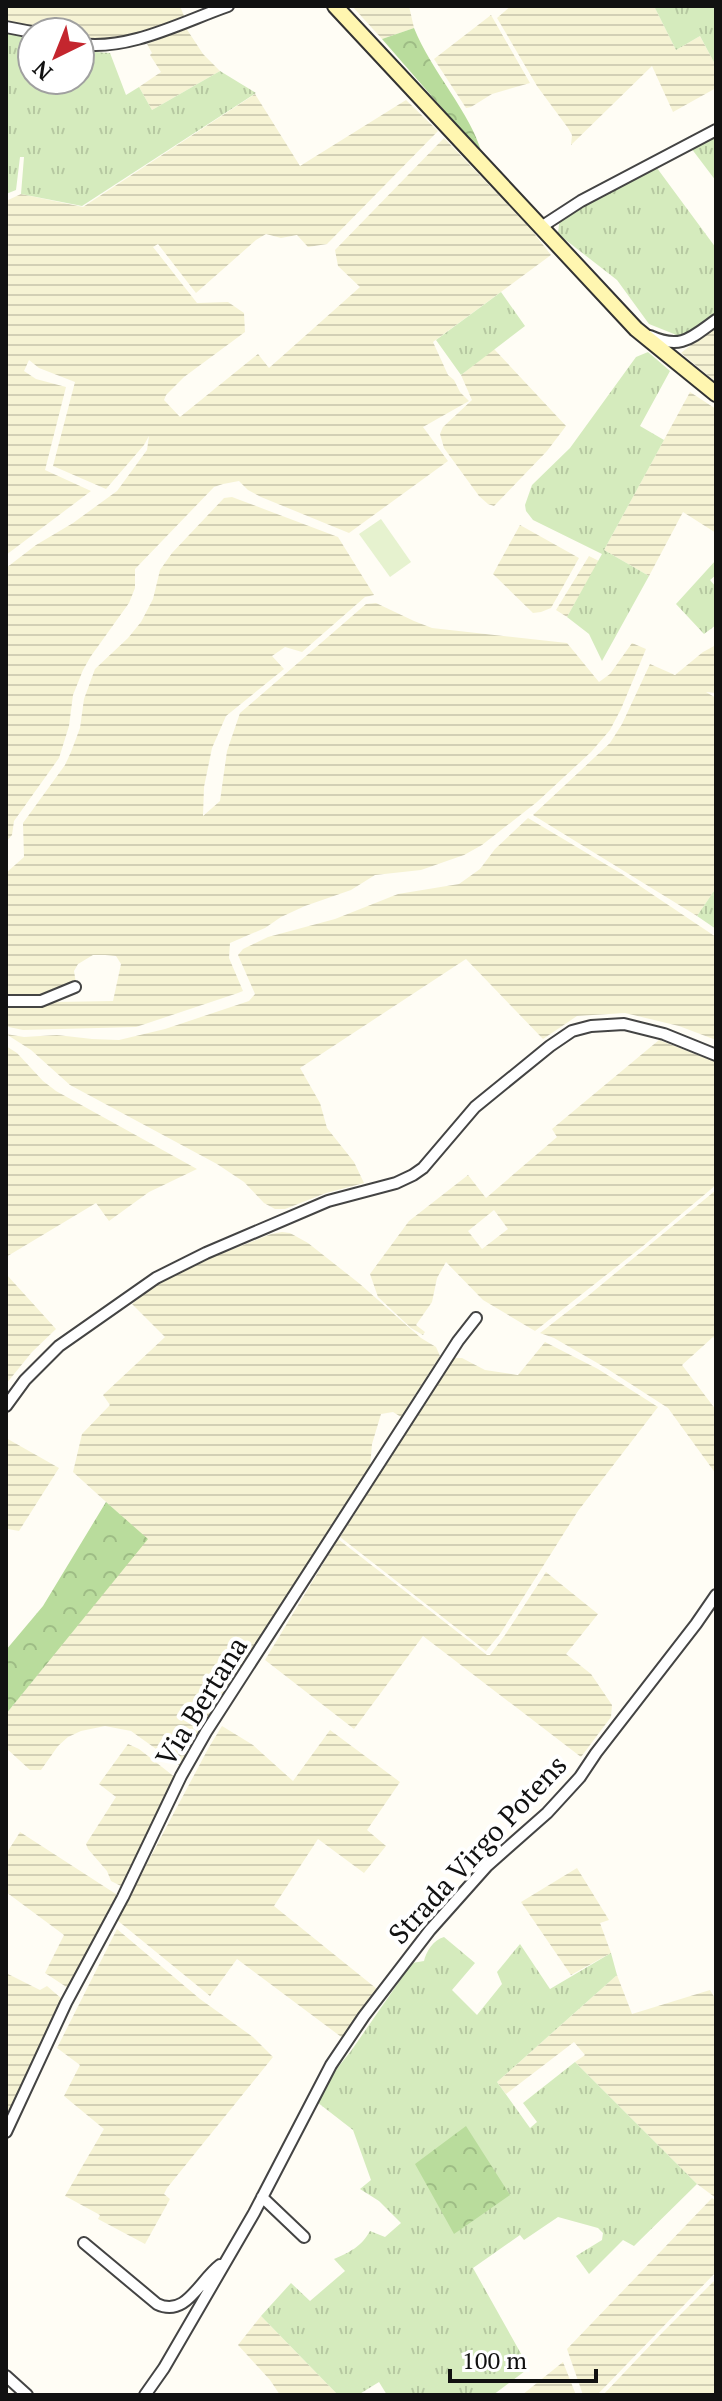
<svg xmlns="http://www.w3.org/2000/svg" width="722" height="2401" viewBox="0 0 722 2401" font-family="'PT Serif',serif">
	<defs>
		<pattern id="farmland-rules" width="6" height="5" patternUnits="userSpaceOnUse" patternTransform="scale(2)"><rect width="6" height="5" fill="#f6f3d4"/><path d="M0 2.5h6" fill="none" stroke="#d2cfb5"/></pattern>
		<pattern id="grass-tufts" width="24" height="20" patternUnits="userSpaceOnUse" patternTransform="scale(2)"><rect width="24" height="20" fill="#d5ebbd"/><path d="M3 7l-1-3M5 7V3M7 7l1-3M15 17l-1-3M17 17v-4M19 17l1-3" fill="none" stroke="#b6c8a1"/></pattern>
		<pattern id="forest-crowns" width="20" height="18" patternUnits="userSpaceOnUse" patternTransform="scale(2)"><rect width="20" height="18" fill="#b9dc9c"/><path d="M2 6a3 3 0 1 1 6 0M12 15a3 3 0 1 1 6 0" fill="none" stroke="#9ebc85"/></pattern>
	</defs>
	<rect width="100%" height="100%" fill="#fffdf5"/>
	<path fill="url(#farmland-rules)" fill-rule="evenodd" d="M6,6H180L184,16L134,35L99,40L80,37V32H51L6,20Z
		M352,6H409L414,28L382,39Z
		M511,6H654L676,50L700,36L716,66V88L673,112L652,66L571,145L572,135L568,128L537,86L497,18Z
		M491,15L530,83L492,94L471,107L466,108L434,59Z
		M186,28L203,54L220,71L152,110L139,87L161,72L150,55L152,53L147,44Z
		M255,94L300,166L406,100L438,131L327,244L308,247L297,235L281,238L266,234L256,240L196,293L158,244L153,247L197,303L228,302L244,313L245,332L184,377L166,395L164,400L180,417L258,354L269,368L360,287L338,266L335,250L444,138L529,227L551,255L433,342L448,375L454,380L460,392L469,401L423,427L448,461L349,533L261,497L248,490L239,481L223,484L214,487L135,569V588L129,603L91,656L83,670L73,695L69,726L59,758L14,821L12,835L6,842V568L36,545L73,523L117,491L147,450L149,436L144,445L106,489L53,466L75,382L39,368L29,360L24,371L36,379L66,387L45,470L91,491L6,555V201L21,194L83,207Z
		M716,325V382L681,353Z
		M494,349L566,426L547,451L494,506L488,504L479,496L444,448L440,434L443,427L472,400L461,375Z
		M690,392L716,409V533L683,512L649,576L604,550Z
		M232,497L338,537L374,595L365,597L302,652L285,647L272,656L284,669L226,716L212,748L204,787L203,816L220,801L227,751L240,713L366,604L376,603L414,621L432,628L567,643L599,682L610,674L632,643L646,649L621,709L610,730L591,752L537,802L482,845L464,855L421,870L375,875L351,890L305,906L281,917L265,928L230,943L229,958L243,991L238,993L136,1027L23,1030L9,1027L6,1025V1007L42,1006L55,1002L113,1001L121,964L116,956L105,955H93L78,964L74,971L76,983L61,986L44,995L6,997V873L24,857L23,823L65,765L71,752L80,728L84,699L95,669L128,638L141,622L153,599L160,570L172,553L224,498Z
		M520,525L579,558L551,608L541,612L533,613L493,574Z
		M589,556L599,561L567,617L556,610Z
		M716,645V693L706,692L716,698V888L697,916L533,815L610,743L622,724L650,664L675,675L703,652Z
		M528,818L622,874L716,937V1040L679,1026L625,1013L577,1016L543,1039L466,959L300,1068L320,1103L327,1128L354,1162L364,1183L326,1193L285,1209H275L264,1203L244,1182L217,1164L70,1085L31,1050L6,1034L24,1037L57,1035L92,1039L119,1040L165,1029L249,1001L255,994L238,955L243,949L268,937L335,919L398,894L459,884L480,869L495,849Z
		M659,1040L716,1062V1185L643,1246L535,1331L483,1300L446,1262L437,1278L432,1302L416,1325L425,1332L423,1335L411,1328L378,1297L370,1274L409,1221L468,1175L486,1198L557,1137L552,1129ZM494,1210L508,1229L482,1249L468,1231Z
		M6,1046L17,1053L43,1081L56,1091L197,1169L149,1192L109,1221L96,1203L6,1257Z
		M716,1190V1340L713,1337L682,1365L716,1410V1474L668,1408L606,1368L554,1338L540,1333L589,1295Z
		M282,1232L290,1233L308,1243L360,1284L421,1338L436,1347L440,1356L401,1417L393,1412L381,1414L372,1444L370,1468L180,1766L131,1731L105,1726L81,1731L68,1737L58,1746L41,1770H30L6,1748V1714L147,1539L73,1472L82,1434L110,1405L103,1395L165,1337L132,1304L154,1285L208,1259L271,1234Z
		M6,1274L56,1329L32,1352L6,1384Z
		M545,1342L598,1369L658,1407L578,1511L500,1634L486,1651L340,1537L454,1358H462L485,1370L518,1375Z
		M6,1438L59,1468L19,1531L8,1529L6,1531Z
		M338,1539L487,1655H490L505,1635L546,1572L598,1614L566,1654L591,1674L612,1705L611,1717L581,1757L423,1636L354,1729L265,1660Z
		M222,1726L253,1745L293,1781L330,1730L400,1782L367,1830L386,1846L364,1873L318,1839L274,1906L377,1989L344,2039L237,1959L210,1996L117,1920L209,1747Z
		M128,1744L139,1749L176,1778L121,1886L111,1881L107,1871L88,1849L86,1844L116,1797L99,1784Z
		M20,1832L119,1896L68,1988L45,1973L64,1935L6,1892V1854Z
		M577,1868L609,1920L600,1923L611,1953L571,1975L521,1902Z
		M117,1929L200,1999L253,2037L273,2057L167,2188L164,2194L170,2199L145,2244L98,2219L100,2215L65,2196L104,2129L64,2096L80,2065L57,2048Z
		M6,1973L40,1990L47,1986L62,1999L6,2123Z
		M617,1975L632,2014L710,1990L716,2000V2198L697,2184L575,2062L585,2055L574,2042L506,2094L497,2082Z
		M712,2198L716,2201V2272L597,2395H583L567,2349Z
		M716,2279V2395H603L659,2336Z
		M261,2316L338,2395H280L270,2380L238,2345Z
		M563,2362L576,2395H522Z"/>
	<path fill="url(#grass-tufts)" d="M654,6H716V66L700,36L676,50Z
		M6,32L32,39V80H80V51L110,53L126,95L139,87L152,110L220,71L256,93L82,206L21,194L24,157H20L16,190L6,194Z
		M716,137V181L691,148Z
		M654,164L716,248V312L686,334L679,336L649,324L617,280L558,234L559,224L562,218Z
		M501,292L525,326L461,375L436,340Z
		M648,352L670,371L640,426L664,440L604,550L649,576L602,661L589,634L567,617L602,554L533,520L526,511L525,505L532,485L570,448L636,357Z
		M716,560V575L710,580L716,587V625L704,634L676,604Z
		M716,888V929L697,916Z
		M444,1937L475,1963L452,1990L477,2015L502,1984L497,1972L520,1944L550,1989L611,1953L617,1975L497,2082L530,2128L537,2122L523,2103L575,2062L697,2184L634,2246L623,2240L589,2274L576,2256L602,2240L603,2233L598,2228L558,2217L524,2240L520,2235L473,2268L529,2368L493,2395H387L379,2382L358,2395H338L261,2316L291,2283L310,2301L345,2271L334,2259C350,2252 361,2247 370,2231L385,2237L401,2223L379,2201L360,2189L371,2180L353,2130L317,2102L335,2071L351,2051L412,1963L424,1961C426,1952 433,1940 444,1937Z"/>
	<path fill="url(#forest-crowns)" d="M414,28C431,71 471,113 482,154L382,39Z
		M106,1502L148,1539L6,1714V1650L43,1606Z
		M466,2126L510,2195L454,2234L415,2164Z"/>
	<path fill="#e6f2cf" d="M381,519L411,562L390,577L359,534Z"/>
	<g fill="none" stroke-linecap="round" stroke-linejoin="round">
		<defs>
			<path id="street" d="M6,27L32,32
				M80,44C129,51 182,22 228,6
				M541,227L581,201L716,130
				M650,336C681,350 691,338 716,320
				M6,1001H41L75,987
				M6,1406L25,1380L59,1346L156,1278L206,1253L328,1201L396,1183L413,1175L423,1168L475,1107L550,1046L572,1031L591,1026L624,1024L664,1034L716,1055
				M6,2132L66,2003L123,1897L181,1776L206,1732L458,1341L476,1318
				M262,2197L304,2237
				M84,2243L157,2304C186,2318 199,2281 220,2265
				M6,2376L27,2395
				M145,2395L164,2368L254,2213L331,2065L364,2016L430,1930L487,1866L547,1813L580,1777L596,1753L696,1624L716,1595"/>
			<path id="secondary" d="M335,6L636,329L716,394"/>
		</defs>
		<use href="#street" stroke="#444" stroke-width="14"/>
		<use href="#secondary" stroke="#333" stroke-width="18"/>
		<use href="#street" stroke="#fff" stroke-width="10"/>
		<use href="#secondary" stroke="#fff6b0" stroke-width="14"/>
	</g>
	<g text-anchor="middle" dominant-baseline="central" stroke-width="8" stroke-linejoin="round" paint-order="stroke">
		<g font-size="28" fill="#111" stroke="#fff">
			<text transform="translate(201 1701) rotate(-58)">Via Bertana</text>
			<text transform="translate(477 1849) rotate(-47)">Strada Virgo Potens</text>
		</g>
	</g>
	<rect width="722" height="2401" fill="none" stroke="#111111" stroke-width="16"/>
	<g transform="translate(56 56) rotate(223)"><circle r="38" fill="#ffffff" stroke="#a0a0a0" stroke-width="2"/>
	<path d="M0-6L14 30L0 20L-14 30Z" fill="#c4262e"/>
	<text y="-12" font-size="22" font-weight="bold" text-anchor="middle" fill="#111111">N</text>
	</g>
	<path d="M450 2369v12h146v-12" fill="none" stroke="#111111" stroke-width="4"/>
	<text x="462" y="2369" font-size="24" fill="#111111" stroke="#ffffff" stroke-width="6" paint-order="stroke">100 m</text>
</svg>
